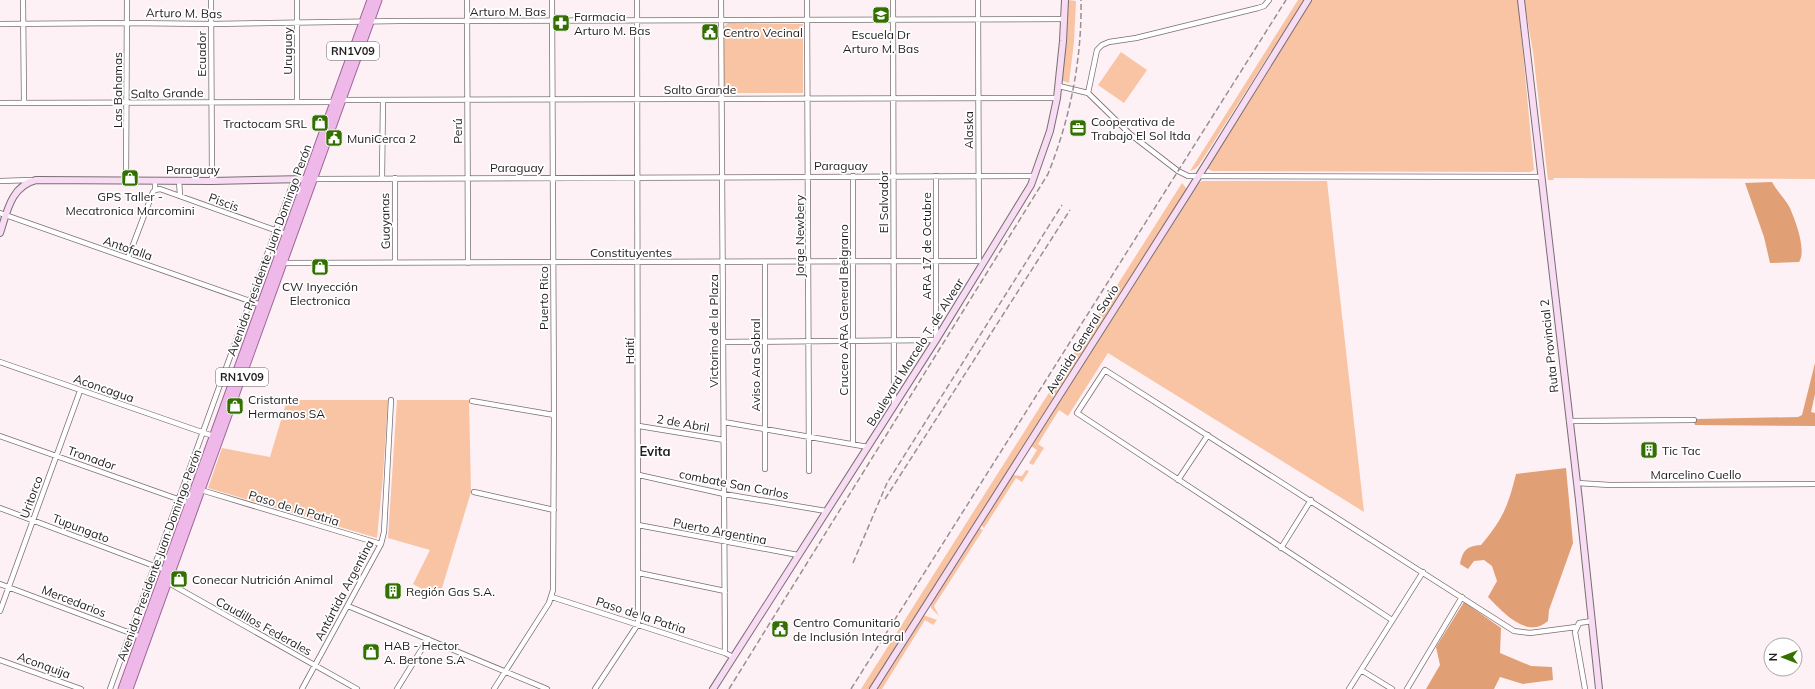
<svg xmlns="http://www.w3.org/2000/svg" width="1815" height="689" viewBox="0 0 1815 689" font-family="Mulish,sans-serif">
	<rect width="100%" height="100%" fill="#fdf1f5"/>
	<path fill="#f8c4a4" d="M1068,0L1076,1L1074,42L1069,83L1063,81L1062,77Z
		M1298,0H1304L1199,165L1195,169L1190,171Z
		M1312,0H1518L1534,170L1530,172L1212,171L1208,169V167Z
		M1524,0H1815V179L1554,178L1553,180H1548L1533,52Z
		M728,23L803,24V93H726L724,90V27Z
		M1121,52L1147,70L1124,103L1098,85Z
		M1203,181H1327L1364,512L1108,353L1068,416L1059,410L1038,444L1044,448L1033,465L1029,463L1037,450L1031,446L1193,193L1200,182Z
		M1182,183L1187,189L869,689H861Z
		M287,400H388L383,476L377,538L208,488L222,448L270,457Z
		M397,400H469L471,492L439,598L413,584L430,550L388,538Z
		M1026,470L1029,471L1022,482L1016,478L984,528L981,525L1013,475L1022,476Z
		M979,528L983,530L934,606L939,616L931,608V603Z
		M923,615L937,620L933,625L925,620L882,689H876Z"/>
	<path fill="#e19f75" d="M1772,182C1777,191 1785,199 1790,208C1795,220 1807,250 1799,262L1770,263L1764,237L1745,183Z
		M1815,363V394L1811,412L1815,413V426L1695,425L1694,422L1696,419L1798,417L1802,415Z
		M1566,468L1573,543L1549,610L1548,621C1527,640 1502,611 1488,597L1497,581L1492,566L1484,560L1474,561L1468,569L1460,564C1463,550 1467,546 1481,545C1503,519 1508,506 1516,474Z
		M1464,602L1501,628L1500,653L1531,666L1552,667L1553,680L1523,684L1500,677L1494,689H1426L1440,665L1436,647Z"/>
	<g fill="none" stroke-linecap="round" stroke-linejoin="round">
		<defs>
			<path id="minor" d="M23,0L24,103
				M211,0L212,181
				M297,0V102
				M467,0L468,263
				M721,0L725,653L733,657
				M807,0L809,471
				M893,0L894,404
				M978,0L979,261
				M0,24L127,23L211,24L399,21L1065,19
				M1059,86L1088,93L1130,134L1178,171L1188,176L1541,177
				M1088,93L1097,50L1102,45L1109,42L1136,38L1258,8L1264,6L1269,0
				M343,100L1057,98
				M0,103L335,102
				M853,176V444
				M382,178L383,100
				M395,178V263
				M313,179L1035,176
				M126,180L127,0
				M179,180L180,196
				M0,181L32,180
				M155,190L160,189L286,234
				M0,213L261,305
				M128,258L153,192L155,190V180
				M765,262V469
				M283,263L979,261
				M723,342L936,340V176
				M0,362L213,436
				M472,401L554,415
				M1569,421L1694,420
				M724,422L868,447
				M639,426L724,440
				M0,436L189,503
				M639,475L724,494L826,511
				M1178,480L1208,435
				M1577,483L1610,485L1815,484
				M201,490L381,544
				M474,492L554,510
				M0,508L165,570
				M638,525L798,555
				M1281,548L1311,500
				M639,573L725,591
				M167,582L357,689
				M0,584L141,637
				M552,597L725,653
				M348,606L547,689
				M0,611L80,391
				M1392,620L1077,413L1105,370L1514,631L1530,633L1576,627
				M0,660L81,689
				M1361,670L1392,689
				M110,689L294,180
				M302,689L381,544L384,532L391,400
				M397,689L428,639
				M494,689L549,603L553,590L554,415L552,0
				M595,689L638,624L637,0
				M1349,689L1423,572
				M1407,689L1462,597
				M1585,689L1575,632L1579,623L1592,621"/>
			<path id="secondary" d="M1521,0L1579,500L1599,689
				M0,233C7,212 11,186 36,180L212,181L307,179
				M713,689L936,340L1031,185L1050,131L1057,98L1063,41L1065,0
				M873,689L1190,190L1308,0"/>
			<path id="primary" d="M122,689L371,0
				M129,689L378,0"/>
		</defs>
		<use href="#minor" stroke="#796f72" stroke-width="6"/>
		<use href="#secondary" stroke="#796f72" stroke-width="8"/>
		<use href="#primary" stroke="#9f6499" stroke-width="9"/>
		<use href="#minor" stroke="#fff" stroke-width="4.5"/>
		<use href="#secondary" stroke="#f7dcf4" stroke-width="6"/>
		<use href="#primary" stroke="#eeb9e9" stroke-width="7"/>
		<path stroke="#989093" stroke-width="1.5" stroke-dasharray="6 3" stroke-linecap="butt" d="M885,499L1070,210
			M853,563L887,483L1062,205
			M729,689L1048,174C1070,119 1082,60 1081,0
			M851,689L1286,0"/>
	</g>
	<defs>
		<symbol id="school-square" viewBox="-11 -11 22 22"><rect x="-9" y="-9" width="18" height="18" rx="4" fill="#347001" stroke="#fff"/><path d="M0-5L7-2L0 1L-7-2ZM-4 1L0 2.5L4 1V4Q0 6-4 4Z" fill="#fff"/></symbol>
		<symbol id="pharmacy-square" viewBox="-11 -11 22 22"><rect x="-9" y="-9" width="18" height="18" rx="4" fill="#347001" stroke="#fff"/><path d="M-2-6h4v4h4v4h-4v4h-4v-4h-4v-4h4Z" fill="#fff"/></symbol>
		<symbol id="civic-square" viewBox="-11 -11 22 22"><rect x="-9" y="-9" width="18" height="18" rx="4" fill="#347001" stroke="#fff"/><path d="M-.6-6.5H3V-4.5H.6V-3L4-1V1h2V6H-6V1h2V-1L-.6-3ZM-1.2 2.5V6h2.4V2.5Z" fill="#fff"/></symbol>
		<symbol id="shop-square" viewBox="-11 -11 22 22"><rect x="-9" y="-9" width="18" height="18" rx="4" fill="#347001" stroke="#fff"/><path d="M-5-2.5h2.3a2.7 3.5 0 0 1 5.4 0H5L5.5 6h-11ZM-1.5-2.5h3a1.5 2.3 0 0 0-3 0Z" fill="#fff"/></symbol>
		<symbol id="office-square" viewBox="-11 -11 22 22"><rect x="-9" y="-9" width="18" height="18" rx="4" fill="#347001" stroke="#fff"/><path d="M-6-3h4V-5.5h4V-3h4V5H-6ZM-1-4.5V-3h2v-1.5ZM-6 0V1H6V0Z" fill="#fff"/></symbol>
		<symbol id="building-square" viewBox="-11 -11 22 22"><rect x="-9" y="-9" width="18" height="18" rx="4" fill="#347001" stroke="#fff"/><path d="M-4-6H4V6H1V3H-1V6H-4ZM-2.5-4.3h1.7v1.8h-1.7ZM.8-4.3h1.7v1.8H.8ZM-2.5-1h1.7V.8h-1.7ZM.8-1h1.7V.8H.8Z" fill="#fff"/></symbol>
	</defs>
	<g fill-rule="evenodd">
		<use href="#school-square" x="871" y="5" width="20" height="20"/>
		<use href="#pharmacy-square" x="551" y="13" width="20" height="20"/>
		<use href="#civic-square" x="700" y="22" width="20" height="20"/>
		<use href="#shop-square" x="310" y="113" width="20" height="20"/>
		<use href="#office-square" x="1068" y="118" width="20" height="20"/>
		<use href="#civic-square" x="324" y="128" width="20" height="20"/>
		<use href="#shop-square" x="120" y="168" width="20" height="20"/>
		<use href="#shop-square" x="310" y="257" width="20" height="20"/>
		<use href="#shop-square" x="225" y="396" width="20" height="20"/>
		<use href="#building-square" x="1639" y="440" width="20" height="20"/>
		<use href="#shop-square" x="169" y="569" width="20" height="20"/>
		<use href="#building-square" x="383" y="581" width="20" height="20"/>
		<use href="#civic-square" x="770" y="619" width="20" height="20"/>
		<use href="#shop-square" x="361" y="642" width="20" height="20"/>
	</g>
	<g text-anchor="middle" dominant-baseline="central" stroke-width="3.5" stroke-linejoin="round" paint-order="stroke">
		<g fill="#fff" stroke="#646162" stroke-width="1">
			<rect x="327" y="42" width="52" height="18" rx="3"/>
			<rect x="216" y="368" width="52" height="18" rx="3"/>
		</g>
		<g font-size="11" font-weight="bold" fill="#211d1f">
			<text x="353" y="51">RN1V09</text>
			<text x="242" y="377">RN1V09</text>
		</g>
		<g font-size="12" fill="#211d1f" stroke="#fff">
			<text x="508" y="11">Arturo M. Bas</text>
			<text transform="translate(184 13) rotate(1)">Arturo M. Bas</text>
			<text transform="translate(287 51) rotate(-90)">Uruguay</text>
			<text transform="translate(201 54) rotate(-90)">Ecuador</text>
			<text x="700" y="89">Salto Grande</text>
			<text transform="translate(117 90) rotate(-90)">Las Bahamas</text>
			<text transform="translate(167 93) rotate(-1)">Salto Grande</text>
			<text transform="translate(968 130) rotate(-90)">Alaska</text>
			<text transform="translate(457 131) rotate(-90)">Perú</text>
			<text x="841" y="165">Paraguay</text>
			<text x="517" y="167">Paraguay</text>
			<text x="193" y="169">Paraguay</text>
			<text transform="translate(224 202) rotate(20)">Piscis</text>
			<text transform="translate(883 202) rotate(-90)">El Salvador</text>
			<text transform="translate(385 221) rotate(-91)">Guayanas</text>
			<text transform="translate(799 236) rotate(-90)">Jorge Newbery</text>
			<text transform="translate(926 246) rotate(-90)">ARA 17 de Octubre</text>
			<text transform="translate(128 248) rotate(19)">Antofalla</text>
			<text transform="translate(269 250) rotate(-70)">Avenida Presidente Juan Domingo Perón</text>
			<text x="631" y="252">Constituyentes</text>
			<text transform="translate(543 298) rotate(-90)">Puerto Rico</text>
			<text transform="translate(843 310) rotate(-90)">Crucero ARA General Belgrano</text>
			<text transform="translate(713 331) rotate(-90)">Victorino de la Plaza</text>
			<text transform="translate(1082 339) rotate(-58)">Avenida General Savio</text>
			<text transform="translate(1549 346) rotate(-96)">Ruta Provincial 2</text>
			<text transform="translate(629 351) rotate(-90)">Haití</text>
			<text transform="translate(915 352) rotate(-58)">Boulevard Marcelo T. de Alvear</text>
			<text transform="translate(755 365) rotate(-90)">Aviso Ara Sobral</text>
			<text transform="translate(104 388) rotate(19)">Aconcagua</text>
			<text transform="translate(683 423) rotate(10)">2 de Abril</text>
			<text transform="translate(92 458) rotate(19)">Tronador</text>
			<text x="1696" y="474">Marcelino Cuello</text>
			<text transform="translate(734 484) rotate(11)">combate San Carlos</text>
			<text transform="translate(31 497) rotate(-70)">Uritorco</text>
			<text transform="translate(294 508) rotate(17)">Paso de la Patria</text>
			<text transform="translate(81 528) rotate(21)">Tupungato</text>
			<text transform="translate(720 531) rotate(11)">Puerto Argentina</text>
			<text transform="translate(159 555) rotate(-70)">Avenida Presidente Juan Domingo Perón</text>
			<text transform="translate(344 590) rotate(-62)">Antártida Argentina</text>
			<text transform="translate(74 601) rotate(21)">Mercedarios</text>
			<text transform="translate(641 615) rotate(18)">Paso de la Patria</text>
			<text transform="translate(264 626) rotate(29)">Caudillos Federales</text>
			<text transform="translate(44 665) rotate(20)">Aconquija</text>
		</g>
		<g font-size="12" fill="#211d1f" stroke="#fff" text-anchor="start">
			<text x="574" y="16">Farmacia<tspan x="574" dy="14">Arturo M. Bas</tspan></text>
			<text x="723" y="32">Centro Vecinal</text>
			<text x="881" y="34" text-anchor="middle">Escuela Dr<tspan x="881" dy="14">Arturo M. Bas</tspan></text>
			<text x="1091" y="121">Cooperativa de<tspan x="1091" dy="14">Trabajo El Sol ltda</tspan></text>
			<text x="307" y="123" text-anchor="end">Tractocam SRL</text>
			<text x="347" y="138">MuniCerca 2</text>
			<text x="130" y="196" text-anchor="middle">GPS Taller -<tspan x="130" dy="14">Mecatronica Marcomini</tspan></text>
			<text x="320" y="286" text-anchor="middle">CW Inyección<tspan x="320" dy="14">Electronica</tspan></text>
			<text x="248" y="399">Cristante<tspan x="248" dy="14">Hermanos SA</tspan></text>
			<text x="1662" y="450">Tic Tac</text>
			<text x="192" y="579">Conecar Nutrición Animal</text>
			<text x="406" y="591">Región Gas S.A.</text>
			<text x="793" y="622">Centro Comunitario<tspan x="793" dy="14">de Inclusión Integral</tspan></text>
			<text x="384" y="645">HAB - Hector<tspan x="384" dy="14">A. Bertone S.A</tspan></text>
		</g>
		<g font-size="13" font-weight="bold" fill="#211d1f" stroke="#fff">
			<text x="655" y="451">Evita</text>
		</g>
	</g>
	<g transform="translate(1783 657) rotate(270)"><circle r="19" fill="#ffffff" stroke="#a6a5a5"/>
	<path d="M0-3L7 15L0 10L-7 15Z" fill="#347001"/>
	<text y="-6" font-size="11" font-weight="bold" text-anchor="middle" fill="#211d1f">N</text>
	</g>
</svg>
